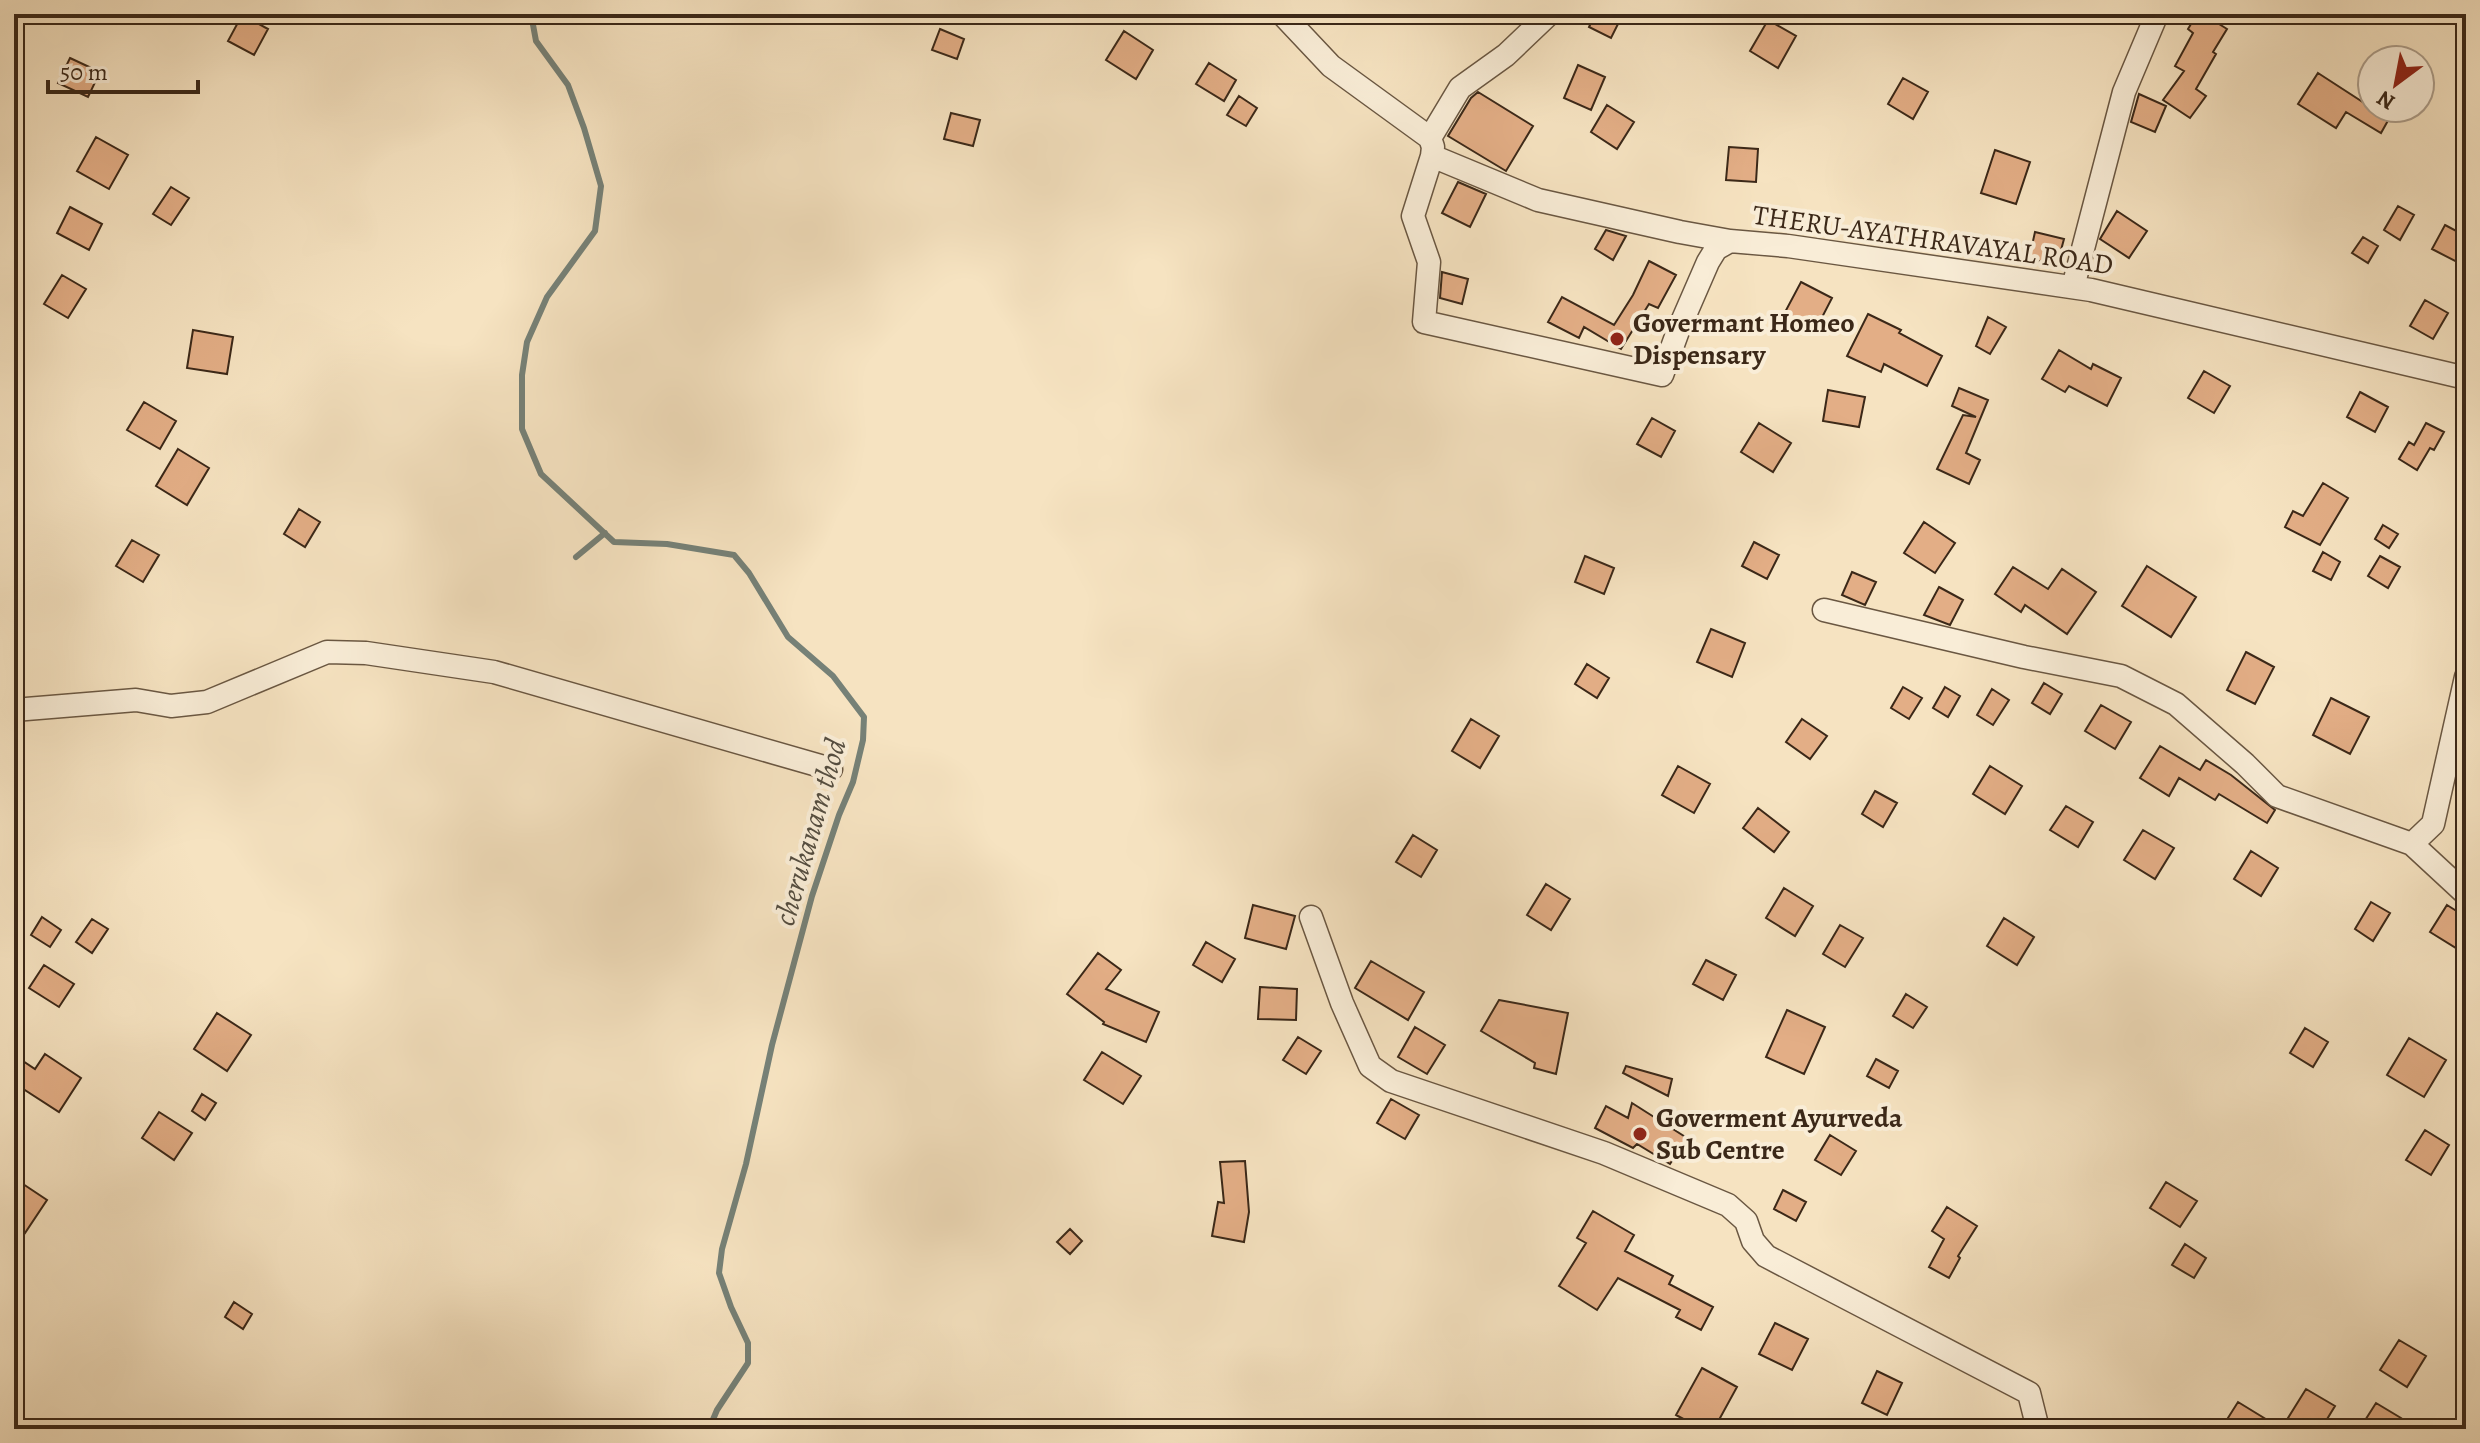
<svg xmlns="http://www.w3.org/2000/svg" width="2480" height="1443" viewBox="0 0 2480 1443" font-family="Alegreya,serif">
	<rect width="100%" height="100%" fill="#f6e3c1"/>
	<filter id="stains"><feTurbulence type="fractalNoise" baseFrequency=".0025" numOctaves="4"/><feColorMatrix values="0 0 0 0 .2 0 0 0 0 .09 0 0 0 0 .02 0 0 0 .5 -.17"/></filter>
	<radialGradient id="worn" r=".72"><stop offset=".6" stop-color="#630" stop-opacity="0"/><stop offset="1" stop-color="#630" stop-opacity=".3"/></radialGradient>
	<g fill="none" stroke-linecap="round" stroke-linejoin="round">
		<path stroke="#768177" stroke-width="6" d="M531,14L536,41L568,85L584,128L601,186L595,231L547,297L527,342L522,375V429L541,474L614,542L667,544L734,555L749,573L788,637L833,676L864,717L863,740L853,782L839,815L812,896L772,1045L746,1164L722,1249L719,1273L731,1307L748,1343V1363L717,1410L709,1429
			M576,557L605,533"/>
	</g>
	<path fill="#e3ae86" stroke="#3b2818" stroke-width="2" d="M1595,14H1623L1611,38L1589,27Z
		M2197,14H2203L2227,29L2213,52L2216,54L2196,89L2206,96L2190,118L2163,100L2184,71L2175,66L2193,33L2188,29Z
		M242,15L268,29L254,55L228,41Z
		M1768,20L1796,36L1778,68L1750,51Z
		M940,29L964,39L957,59L932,50Z
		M1124,31L1153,50L1136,79L1106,60Z
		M70,58L100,72L88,97L58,83Z
		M1209,63L1236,80L1224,101L1196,84Z
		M1578,65L1605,77L1591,110L1564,98Z
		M2318,73L2372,108H2395L2381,133L2346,112L2336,128L2298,104Z
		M1903,78L1928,92L1913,119L1888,104Z
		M1478,92L1533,126L1506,171L1448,136L1471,98Z
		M2139,94L2166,106L2155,132L2131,122Z
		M1239,96L1257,108L1246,126L1227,115Z
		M1607,105L1634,122L1617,149L1591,132Z
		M951,113L980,120L973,146L944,139Z
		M96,137L128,155L109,189L77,171Z
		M1729,147L1758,149L1756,182L1726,180Z
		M1995,150L2030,162L2016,204L1981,193Z
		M1458,182L1486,194L1470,227L1442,213Z
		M171,187L189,198L171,225L153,214Z
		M2398,206L2414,215L2400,240L2384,230Z
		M70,207L102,224L89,250L57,233Z
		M2117,211L2147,231L2129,258L2100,239Z
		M2445,225L2466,236V250L2459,263L2432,249Z
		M1606,230L1626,236L1613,260L1595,249Z
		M2035,232L2064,239L2057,265L2029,259Z
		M2363,237L2378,246L2368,263L2352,253Z
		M1649,261L1676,275L1658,308L1649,304L1621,349L1584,327L1579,338L1548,322L1562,297L1614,325L1633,295Z
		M1442,272L1468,279L1462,304L1440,298Z
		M62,275L86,289L68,318L44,304Z
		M1801,282L1832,298L1815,331L1784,314Z
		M2425,300L2448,313L2433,339L2410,326Z
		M1868,314L1901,330L1899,333L1942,356L1927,386L1884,364L1881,372L1847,356Z
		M1988,317L2006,327L1990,354L1976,346Z
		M193,330L233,337L227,374L187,368Z
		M2059,350L2091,369L2093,364L2121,378L2107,406L2069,386L2065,392L2042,379Z
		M2204,371L2230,386L2214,413L2188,398Z
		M1959,388L1988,400L1966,453L1980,460L1969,484L1937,469L1963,415L1976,417L1952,406Z
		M1828,390L1865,397L1859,427L1823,421Z
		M2360,392L2388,407L2375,432L2347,417Z
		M144,402L176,421L160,449L127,430Z
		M1652,418L1675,431L1661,457L1637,444Z
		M1759,423L1791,443L1773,472L1741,452Z
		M2426,423L2444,432L2434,450L2430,448L2417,470L2399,459L2409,442L2414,445Z
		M178,449L209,468L187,505L156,486Z
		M2323,483L2348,498L2320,545L2285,527L2293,511L2303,516Z
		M299,509L320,522L305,547L284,534Z
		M1924,522L1955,543L1935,573L1904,553Z
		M2383,525L2398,534L2389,548L2375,539Z
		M132,540L159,555L143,582L116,566Z
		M1754,542L1779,555L1767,579L1742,566Z
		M2323,552L2340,562L2331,580L2313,571Z
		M1585,556L1614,568L1604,594L1575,582Z
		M2380,556L2400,567L2388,588L2368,576Z
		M2147,566L2196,597L2171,637L2122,606Z
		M2013,567L2048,589L2062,569L2096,592L2067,634L2025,605L2021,612L1995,594Z
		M1852,572L1876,582L1865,605L1842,595Z
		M1939,587L1963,600L1950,625L1924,615Z
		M1711,629L1745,643L1732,677L1697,662Z
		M2246,652L2274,667L2255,704L2227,690Z
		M1587,664L1609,678L1597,698L1575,684Z
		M2044,683L2062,694L2050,714L2032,703Z
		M1903,687L1922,698L1909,719L1891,708Z
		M1945,687L1960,696L1948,717L1933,708Z
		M1992,689L2009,700L1993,725L1977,715Z
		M2331,698L2369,717L2350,754L2313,735Z
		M2101,705L2131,722L2115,749L2085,731Z
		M1471,719L1499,736L1480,768L1452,751Z
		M1802,719L1827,736L1810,759L1786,742Z
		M2160,746L2200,770L2206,760L2231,775L2275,810L2267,823L2219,794L2215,800L2179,778L2169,796L2140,778Z
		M1678,766L1710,784L1694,813L1662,795Z
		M1990,766L2022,786L2005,814L1973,794Z
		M1875,791L1897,803L1883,827L1862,814Z
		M2066,806L2093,822L2078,847L2050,830Z
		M1758,808L1789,832L1774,852L1743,828Z
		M2143,830L2174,848L2155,879L2124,860Z
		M1413,835L1437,850L1421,877L1396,862Z
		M2251,851L2278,868L2261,896L2234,879Z
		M1546,884L1570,899L1551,930L1527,915Z
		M1784,888L1813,906L1795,936L1766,918Z
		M2371,902L2390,913L2373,941L2355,929Z
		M1253,905L1295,916L1286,949L1245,938Z
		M2447,905L2466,917V931L2456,948L2430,932Z
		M42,917L61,930L50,947L31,935Z
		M2004,918L2034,937L2017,965L1987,946Z
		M92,919L108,929L92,953L76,942Z
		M1840,925L1863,938L1845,967L1823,954Z
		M1206,942L1235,959L1222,982L1193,965Z
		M1098,953L1121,970L1106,989L1159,1012L1146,1042L1103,1024L1104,1022L1067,994Z
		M1706,960L1736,975L1723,1000L1693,984Z
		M1371,961L1424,992L1408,1020L1355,988Z
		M44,965L74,984L59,1007L29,988Z
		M1260,987L1297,989L1296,1020L1258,1019Z
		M1906,994L1927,1007L1913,1028L1893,1016Z
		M1499,1000L1568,1013L1556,1074L1534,1068L1535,1063L1481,1031Z
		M1787,1010L1825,1027L1804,1074L1766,1057Z
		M217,1013L251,1035L227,1071L194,1049Z
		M1415,1027L1445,1045L1427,1074L1398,1057Z
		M2305,1028L2328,1042L2313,1067L2290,1053Z
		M1298,1037L1321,1051L1306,1074L1283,1060Z
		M2409,1038L2446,1060L2424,1097L2387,1075Z
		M1102,1052L1141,1076L1123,1104L1084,1080Z
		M45,1054L81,1078L59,1112L14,1083V1055L35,1069Z
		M1876,1059L1898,1071L1889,1088L1867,1076Z
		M1626,1066L1672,1079L1668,1096L1623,1073Z
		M202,1094L216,1103L205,1120L192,1111Z
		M1391,1099L1419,1115L1405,1139L1377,1123Z
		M1632,1103L1687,1138L1670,1164L1637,1144L1633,1148L1595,1128L1606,1106L1628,1118Z
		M159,1112L192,1133L174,1160L142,1138Z
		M2425,1130L2449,1145L2431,1175L2406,1160Z
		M1830,1135L1856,1151L1841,1175L1815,1160Z
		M1245,1161L1249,1212L1244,1242L1212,1236L1218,1202L1224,1203L1220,1162Z
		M20,1182L47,1200L25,1233L14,1225V1190Z
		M2166,1182L2197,1201L2180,1227L2150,1208Z
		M1783,1190L1806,1202L1796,1221L1774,1209Z
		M1947,1207L1977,1226L1958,1256L1960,1258L1949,1278L1929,1267L1944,1239L1932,1231Z
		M1593,1211L1634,1235L1625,1251L1673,1276L1669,1284L1713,1307L1701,1330L1676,1317L1680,1310L1618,1278L1597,1310L1559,1286L1586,1243L1577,1238Z
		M1070,1229L1082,1241L1070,1254L1057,1242Z
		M2185,1244L2206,1258L2194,1278L2172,1265Z
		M234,1302L252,1314L243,1329L225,1317Z
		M1775,1323L1808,1339L1792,1370L1759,1354Z
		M2399,1340L2426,1356L2407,1387L2380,1370Z
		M1702,1368L1737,1387L1714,1429H1702L1676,1415Z
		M1877,1371L1902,1383L1887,1415L1862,1403Z
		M2306,1389L2335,1406L2321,1429H2306L2288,1418Z
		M2238,1402L2282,1429H2221Z
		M2376,1403L2401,1418L2394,1429H2376L2364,1422Z"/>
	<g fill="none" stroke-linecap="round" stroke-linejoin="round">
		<defs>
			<path id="street" d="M1282,14L1331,66L1430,138L1433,147L1432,156L1413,216L1429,262L1424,322L1662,375L1678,331L1708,262L1716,249L1730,241L1788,246L2091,290L2466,378
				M1430,138L1460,88L1506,55L1549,14
				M1432,156L1538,200L1680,232L1730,241
				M2073,287L2124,92L2157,14
				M1824,610L2024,657L2121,676L2176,704L2245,764L2277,796L2412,844L2433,824L2466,677
				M14,710L136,700L171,706L207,702L327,652L366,653L494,672L831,769
				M2412,844L2466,894
				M1311,917L1342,1003L1370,1066L1391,1081L1604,1153L1728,1205L1746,1221L1753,1241L1766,1256L2029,1393L2038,1429"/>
		</defs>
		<use href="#street" stroke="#6a5742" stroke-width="25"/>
		<use href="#street" stroke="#f9edd7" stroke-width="22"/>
	</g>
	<g fill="#8f2418" stroke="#f9edd7" stroke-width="3">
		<circle cx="1617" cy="339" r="8"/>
		<circle cx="1640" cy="1134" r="8"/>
	</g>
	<g text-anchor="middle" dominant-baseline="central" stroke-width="8" stroke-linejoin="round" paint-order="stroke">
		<g font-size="28" fill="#3b2818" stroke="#f9edd7">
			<text transform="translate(1933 240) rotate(8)">THERU-AYATHRAVAYAL ROAD</text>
		</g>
		<g font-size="28" font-weight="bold" fill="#3b2818" stroke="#f9edd7" text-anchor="start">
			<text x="1633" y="323">Govermant Homeo<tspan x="1633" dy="32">Dispensary</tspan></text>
			<text x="1656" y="1118">Goverment Ayurveda<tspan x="1656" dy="32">Sub Centre</tspan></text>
		</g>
		<g font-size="30" font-style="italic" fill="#544d40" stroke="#f9edd7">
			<text transform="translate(810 832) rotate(-74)">cherukanam thod</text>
		</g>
	</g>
	<rect width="2480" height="1443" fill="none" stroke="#f6e3c1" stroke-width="48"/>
	<rect x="16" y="16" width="2448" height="1411" fill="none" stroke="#3b2818" stroke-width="4"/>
	<rect x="24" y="24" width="2432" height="1395" fill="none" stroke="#3b2818" stroke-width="2"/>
	<g transform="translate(2396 84) rotate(212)"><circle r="38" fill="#f9edd7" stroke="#ad9e8b" stroke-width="2"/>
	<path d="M0-6L14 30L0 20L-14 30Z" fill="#8f2418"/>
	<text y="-12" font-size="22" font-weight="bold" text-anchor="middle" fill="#3b2818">N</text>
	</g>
	<path d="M48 80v12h150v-12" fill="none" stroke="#3b2818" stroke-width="4"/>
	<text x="60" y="80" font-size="24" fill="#3b2818" stroke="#f9edd7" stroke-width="6" paint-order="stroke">50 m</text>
	<rect width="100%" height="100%" filter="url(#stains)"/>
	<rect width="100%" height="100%" fill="url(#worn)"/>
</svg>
